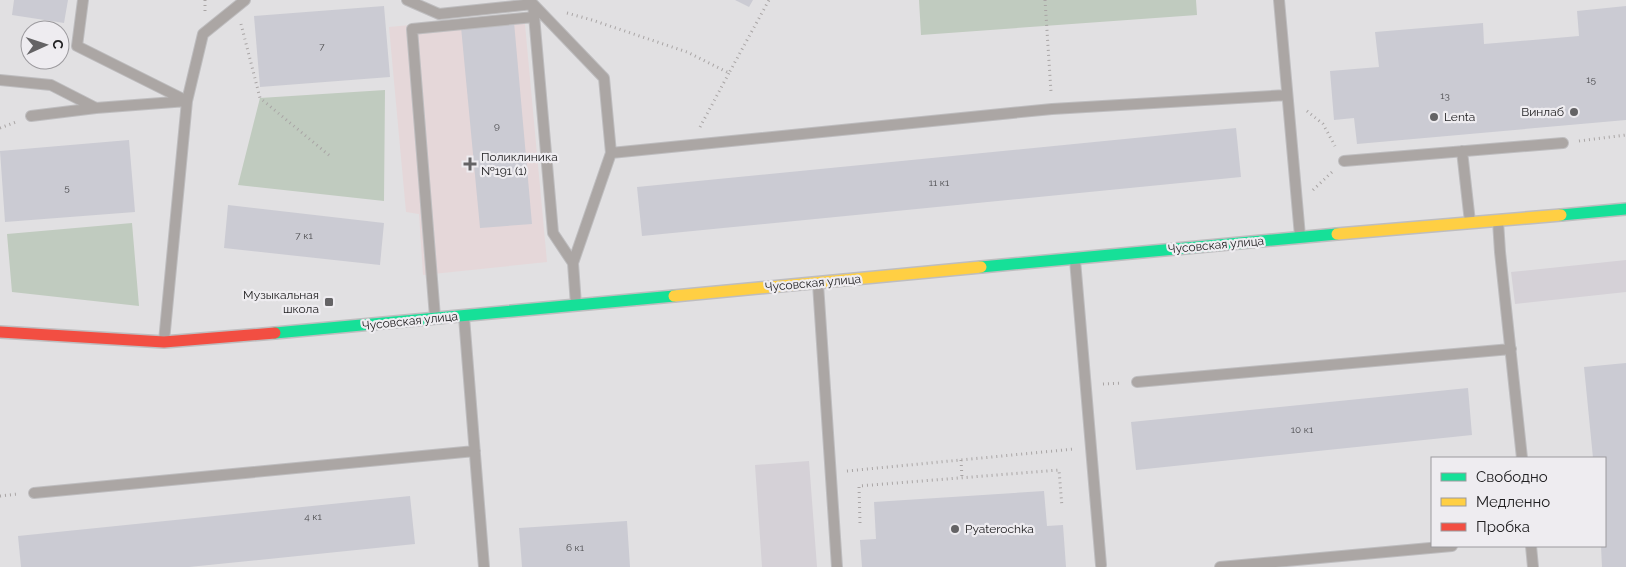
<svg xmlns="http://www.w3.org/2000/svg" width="1626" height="567" viewBox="0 0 1626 567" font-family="Raleway,sans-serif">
	<rect width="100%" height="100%" fill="#e1e0e2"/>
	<path fill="#d5d1d7" d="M1626,260V292L1515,304L1511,272Z
		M809,461L817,567H762L755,465Z"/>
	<path fill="#e5d7d9" d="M524,14L547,262L423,275L419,214L406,212L389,27Z"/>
	<path fill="#c0cbbf" d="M919,0H1196L1197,15L921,35Z
		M385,90L384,201L238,185L260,98Z
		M132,223L139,306L12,292L7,234Z"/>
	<path fill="#cbcbd3" d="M14,0H68L64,23L12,15Z
		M735,0H753L749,7Z
		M384,6L390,77L260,87L254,16Z
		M1626,6V120L1357,144L1354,118L1334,120L1330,71L1379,67L1375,32L1483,23L1484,44L1579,36L1577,11Z
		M514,22L532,224L480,228L461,27Z
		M1236,128L1241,177L642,236L637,187Z
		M129,140L135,212L5,222L0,151Z
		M228,205L384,223L380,265L224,248Z
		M1626,363V567H1602L1601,546H1605V458H1593L1584,367Z
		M1468,388L1472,435L1136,470L1131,422Z
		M1044,491L1047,526L1063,525L1066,567H862L860,540L876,539L874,502Z
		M410,496L415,544L189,567H21L18,536Z
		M627,521L630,567H522L519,528Z"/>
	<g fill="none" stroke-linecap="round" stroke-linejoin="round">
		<defs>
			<path id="lane" d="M83,0L77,46L187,101
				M407,0L439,14L533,4L553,233L573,263
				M1279,0L1300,236
				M533,4L604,78L611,153L573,263L576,305
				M0,80L51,85L96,108L187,101
				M31,116L96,108
				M1462,151L1470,222
				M611,153L1052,109L1287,95
				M1344,161L1563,143
				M1498,221L1500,252L1522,458
				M1075,260L1101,565
				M818,284L837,567
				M435,317L412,29L534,17
				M464,317L484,567
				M164,341L187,101L203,34L245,0
				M1137,382L1511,349
				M34,493L475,451
				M1531,546L1533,567
				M1220,567L1452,546"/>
			<path id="fast" d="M1561,215L1626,209
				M981,267L1337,234
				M275,333L674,296"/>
			<path id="slow" d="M1337,234L1561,215
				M674,296L981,267"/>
			<path id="jam" d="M0,332L164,342L275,333"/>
		</defs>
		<use href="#lane" stroke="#bebdbf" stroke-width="12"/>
		<use href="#fast" stroke="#bebdbf" stroke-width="14"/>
		<use href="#slow" stroke="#bebdbf" stroke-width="14"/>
		<use href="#jam" stroke="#bebdbf" stroke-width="14"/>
		<path stroke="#a9a5a5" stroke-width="3" stroke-dasharray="1 4" stroke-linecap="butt" d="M1045,0L1051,92
			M205,11V0
			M567,13L592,20L687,52L729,73L769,0
			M241,24L260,98L330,156
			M1307,111L1323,124L1335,146
			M700,127L729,73
			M0,128L16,122
			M1579,141L1626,135
			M1313,190L1332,172
			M1103,384L1122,383
			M961,460L962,478
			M847,471L1074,449
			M0,496L18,494
			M860,523L859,486L1059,470L1062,507"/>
		<use href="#lane" stroke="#aba6a4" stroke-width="10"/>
		<use href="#fast" stroke="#16e098" stroke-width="11"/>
		<use href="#slow" stroke="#ffcf43" stroke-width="11"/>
		<use href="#jam" stroke="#f24e42" stroke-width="11"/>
	</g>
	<g fill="#646365" stroke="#eeecf0" stroke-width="2">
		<circle cx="1574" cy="112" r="5"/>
		<circle cx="1434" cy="117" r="5"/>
		<path d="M467.5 156.5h5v5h5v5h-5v5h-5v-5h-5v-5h5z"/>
		<rect x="324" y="297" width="10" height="10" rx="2.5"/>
		<circle cx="955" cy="529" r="5"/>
	</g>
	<g text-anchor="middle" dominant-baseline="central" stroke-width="4.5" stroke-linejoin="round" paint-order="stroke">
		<g font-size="10" fill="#4c4c4f">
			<text x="322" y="46">7</text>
			<text x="1591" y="79">15</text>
			<text x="1445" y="95">13</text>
			<text x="497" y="125">9</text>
			<text x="939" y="182">11 к1</text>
			<text x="67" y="187">5</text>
			<text x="304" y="235">7 к1</text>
			<text x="1302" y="429">10 к1</text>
			<text x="313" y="516">4 к1</text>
			<text x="575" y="547">6 к1</text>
		</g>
		<g font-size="12" fill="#212022" stroke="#eeecf0" text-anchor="start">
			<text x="1564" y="112" text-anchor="end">Винлаб</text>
			<text x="1444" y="117">Lenta</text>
			<text x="481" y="157">Поликлиника<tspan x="481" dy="14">№191 (1)</tspan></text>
			<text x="319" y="295" text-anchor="end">Музыкальная<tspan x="319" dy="14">школа</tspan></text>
			<text x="965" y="529">Pyaterochka</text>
		</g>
		<g font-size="12" fill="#212022" stroke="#eeecf0">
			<text transform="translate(1216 245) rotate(-5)">Чусовская улица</text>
			<text transform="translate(813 283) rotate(-5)">Чусовская улица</text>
			<text transform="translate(410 321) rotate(-6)">Чусовская улица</text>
		</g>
	</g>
	<rect x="1431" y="457" width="175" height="90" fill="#eeecf0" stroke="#9c9a9e"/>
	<rect x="1441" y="473" width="25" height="8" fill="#16e098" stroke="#9c9a9e"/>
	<text x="1476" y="482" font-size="15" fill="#212022">Свободно</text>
	<rect x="1441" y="498" width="25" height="8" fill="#ffcf43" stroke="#9c9a9e"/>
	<text x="1476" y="507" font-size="15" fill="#212022">Медленно</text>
	<rect x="1441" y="523" width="25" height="8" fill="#f24e42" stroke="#9c9a9e"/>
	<text x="1476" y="532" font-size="15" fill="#212022">Пробка</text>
	<g transform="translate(45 45) rotate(87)"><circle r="24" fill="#eeecf0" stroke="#9c9a9e"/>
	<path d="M0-4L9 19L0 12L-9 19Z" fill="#646365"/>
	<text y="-8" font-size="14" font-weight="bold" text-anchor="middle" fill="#212022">С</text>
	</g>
</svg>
